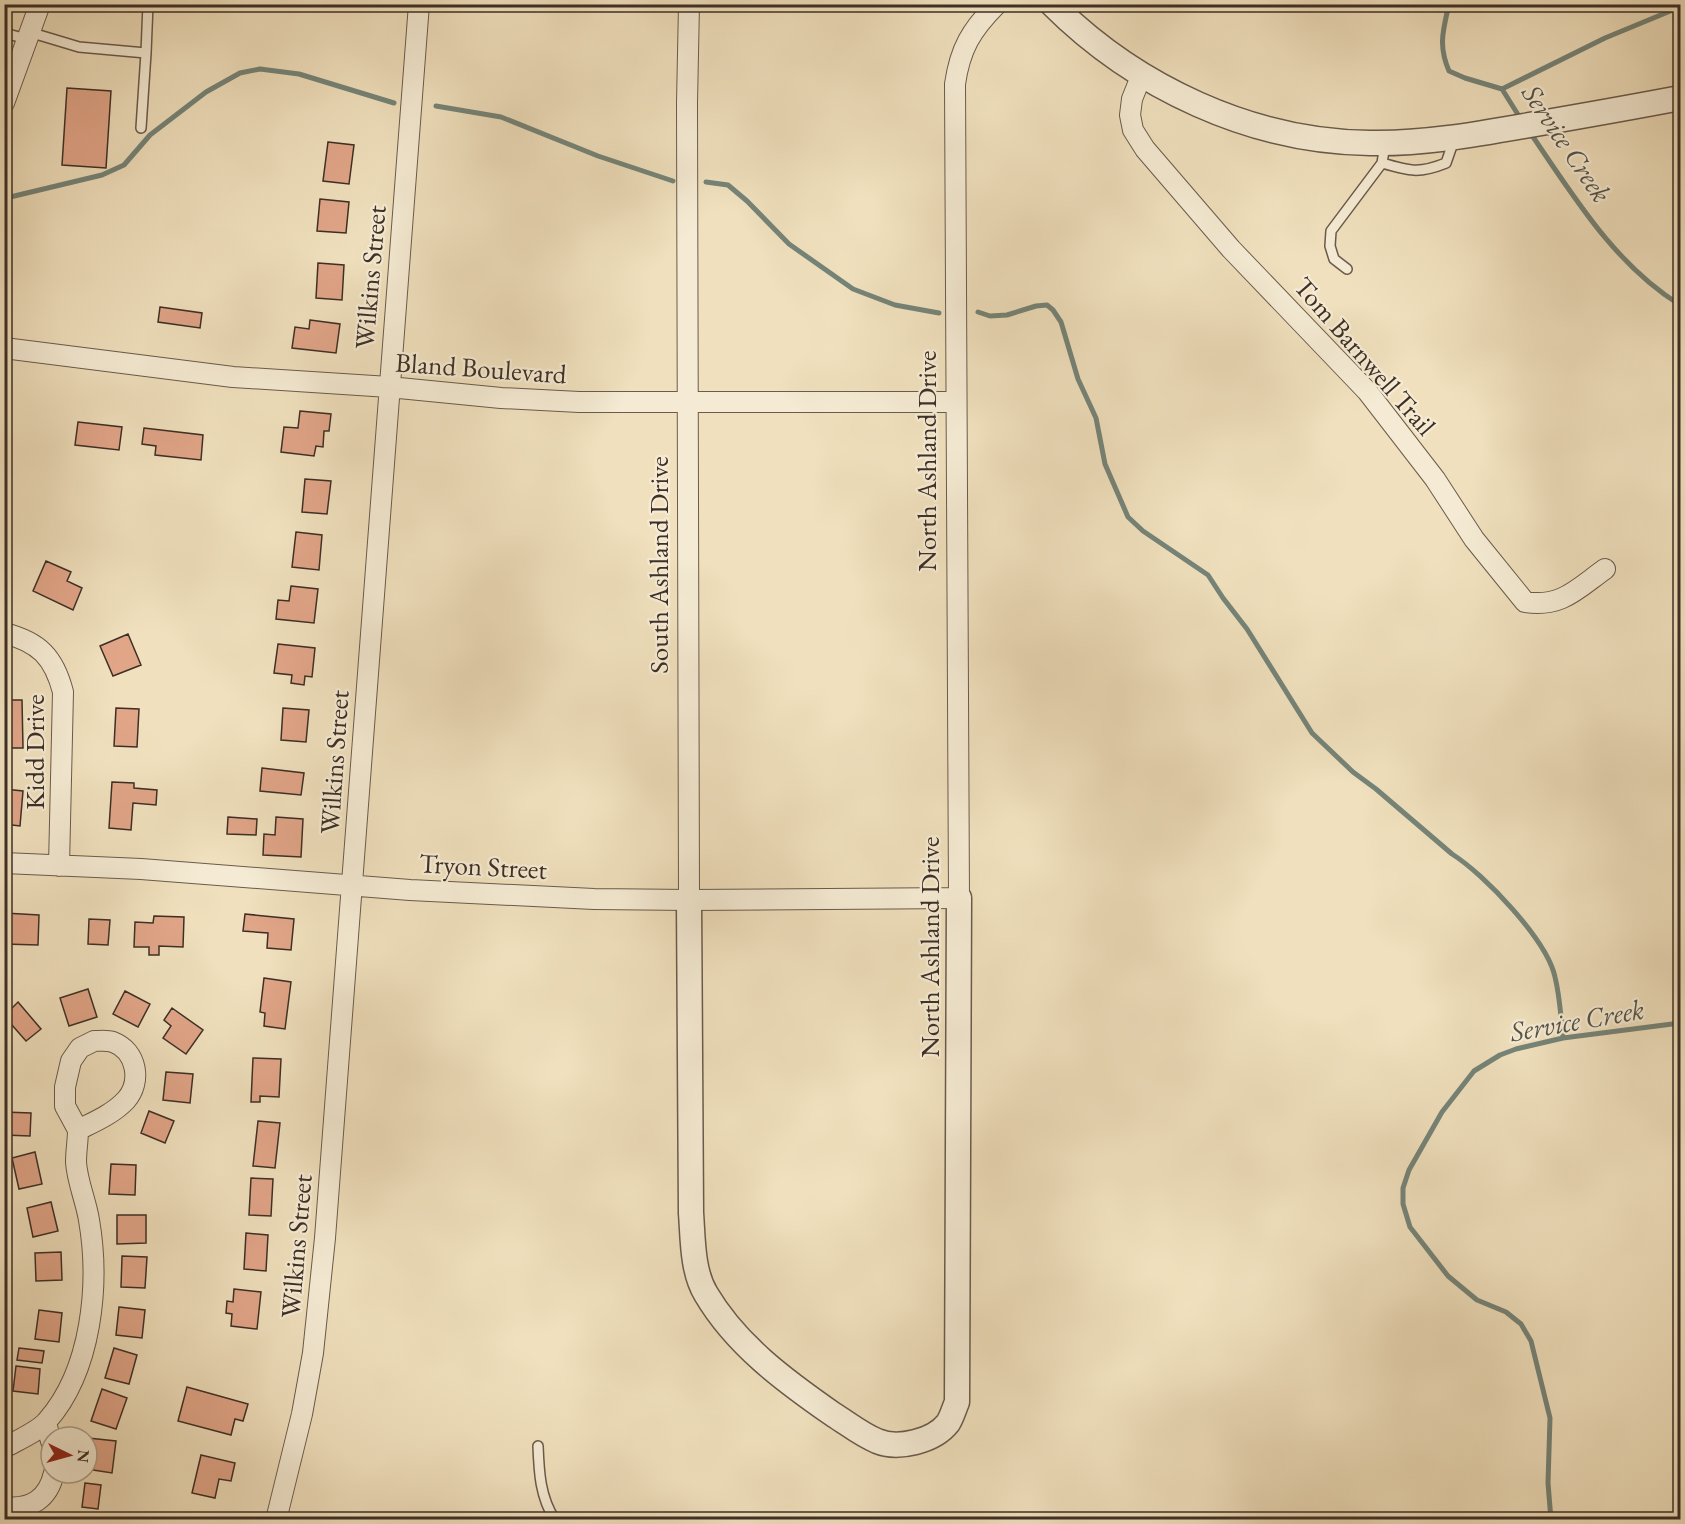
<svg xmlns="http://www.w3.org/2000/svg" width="1685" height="1524" viewBox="0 0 1685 1524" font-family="'EB Garamond',serif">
	<rect width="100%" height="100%" fill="#f0e0bd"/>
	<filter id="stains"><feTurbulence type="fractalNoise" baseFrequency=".00333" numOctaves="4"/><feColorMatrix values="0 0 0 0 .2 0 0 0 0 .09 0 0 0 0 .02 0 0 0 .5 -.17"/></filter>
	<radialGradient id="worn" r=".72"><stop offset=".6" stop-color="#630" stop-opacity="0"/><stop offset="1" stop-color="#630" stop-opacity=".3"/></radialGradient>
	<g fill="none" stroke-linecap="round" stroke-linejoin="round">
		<path stroke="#758478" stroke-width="5" d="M1449,4C1443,31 1438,45 1449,71L1465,78L1502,89
			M1502,89L1522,121
			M1502,89L1605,38L1680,7
			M436,106L501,117L598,156L673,181
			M1529,131C1573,195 1613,263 1680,305
			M706,182L728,185L747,201L789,244L853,289L895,305L939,313
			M6,198L102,175L124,165L150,135L206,92L240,73L260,69L299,74L394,103
			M978,312L990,316L1007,315L1036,306L1047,305L1053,310L1061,322L1078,379L1096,418L1105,464L1128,517L1143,531L1208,575L1223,598L1247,629L1312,733L1353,772L1376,789L1452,854C1484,874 1547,940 1555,977C1560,997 1561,1018 1563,1038
			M1551,1520L1548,1483L1550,1418L1531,1341L1521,1324L1506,1312L1477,1300L1448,1276L1410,1227L1403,1204V1188L1409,1170L1442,1112L1474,1071L1500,1055L1516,1049L1563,1038L1680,1023"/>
	</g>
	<path fill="#e1a588" stroke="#3d2f26" stroke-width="1.5" d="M67,88L111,91L106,168L62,165Z
		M328,142L354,145L349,184L323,181Z
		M320,199L349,202L346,233L317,231Z
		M318,263L344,265L342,300L316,298Z
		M160,307L202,313L200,328L158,322Z
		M310,320L340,324L336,353L292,348L295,327L309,329Z
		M300,411L331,414L329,431H324L323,447L316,446L314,456L281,452L284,427L298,428Z
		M78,422L122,427L119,450L75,445Z
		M144,428L203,435L201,460L155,455L156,446L142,444Z
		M305,479L331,481L327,514L302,512Z
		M296,532L322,535L319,570L292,567Z
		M46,561L71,572L67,581L82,588L73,610L33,591Z
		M291,586L318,589L314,623L276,619L278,600L289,601Z
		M128,634L141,665L113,676L100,646Z
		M278,644L315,648L312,677L305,676L304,685L291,683L292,675L274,673Z
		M4,700H22L23,748H4Z
		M116,708L139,709L137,747L114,746Z
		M283,708L309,710L306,742L281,740Z
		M262,768L304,773L301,795L260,791Z
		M112,782L134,783V788L157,790L156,805L133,803L131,830L109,828Z
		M4,789L23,791L20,826L4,824Z
		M228,817L257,819L256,835L227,834Z
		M276,817L303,819L301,857L263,855L264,834L275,835Z
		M4,913L39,915L38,945L4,944Z
		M245,914L294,919L291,950L267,948L268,933L243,931Z
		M154,916L184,917L183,947L159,946V955H149V947H134L135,922L153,923Z
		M89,919L110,920L108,945L88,944Z
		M264,978L291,982L285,1029L264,1026L265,1013L260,1012Z
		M88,989L97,1017L69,1026L60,998Z
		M125,991L150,1004L138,1027L113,1014Z
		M18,1002L41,1029L26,1041L4,1016Z
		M172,1008L203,1030L186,1054L163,1038L171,1026L164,1020Z
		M253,1058L281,1059L279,1097L260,1096V1102H251Z
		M166,1072L193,1074L190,1103L163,1100Z
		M149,1111L174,1121L165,1143L141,1133Z
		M4,1112L31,1113L30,1136L4,1135Z
		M258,1121L280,1123L275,1168L253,1166Z
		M35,1152L42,1184L19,1189L12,1158Z
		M111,1164L136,1165L135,1195L109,1194Z
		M251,1178L273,1179L271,1216L249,1215Z
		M51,1202L58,1231L33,1237L27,1208Z
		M117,1215H146V1243L117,1244Z
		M246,1233L268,1235L266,1271L244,1269Z
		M61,1252L62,1280L36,1281L35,1253Z
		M122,1256L147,1257L145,1288L121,1287Z
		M234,1289L261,1292L257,1329L231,1326L232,1314L226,1313L227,1301L233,1302Z
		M119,1307L145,1310L142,1338L116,1335Z
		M39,1310L62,1313L59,1342L35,1339Z
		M19,1348L44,1351L42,1363L17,1360Z
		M114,1348L137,1355L129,1384L105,1378Z
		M16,1366L40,1369L38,1394L13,1391Z
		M187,1387L248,1404L243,1421L235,1419L231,1435L178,1421Z
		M102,1389L127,1398L116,1429L91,1421Z
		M88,1438L116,1441L112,1473L87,1469Z
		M201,1455L235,1463L231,1481L219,1479L215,1498L192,1493Z
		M85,1483L101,1485L98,1509L82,1507Z"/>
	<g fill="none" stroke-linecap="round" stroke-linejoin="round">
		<defs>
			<path id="service" d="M29,32L79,47L146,53L141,128
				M4,33L27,39
				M146,53L148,4
				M1382,163C1409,171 1419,174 1446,163L1454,140
				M1347,269L1334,259L1330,246L1331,231L1382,163L1385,145
				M538,1446C539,1472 540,1497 555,1520"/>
			<path id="minor" d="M689,4L687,103L689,900
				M1142,74L1132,99L1130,115L1133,130L1145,149L1231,249L1367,391L1435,479L1474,539L1525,602C1561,608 1577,589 1605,569
				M4,103L40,4
				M4,348L233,377L389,387L501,398L579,402H955
				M4,633C39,642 54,657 63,692L59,866
				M4,863L141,869L410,890L594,899L689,900L959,898L955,84C960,49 971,30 997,4
				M94,1041C100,1041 107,1040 113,1042C137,1051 142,1082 126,1100C113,1114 94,1122 78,1130L65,1106V1087L71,1061L80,1048Z
				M46,1423L51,1441
				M4,1448C16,1441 39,1431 47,1421C92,1370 100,1284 89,1220C86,1201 77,1181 76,1162C76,1151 78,1140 78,1130
				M4,1507C31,1510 48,1499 54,1473
				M276,1520L302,1414L313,1353L325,1238L419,4"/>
			<path id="tertiary" d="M1052,4C1135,87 1252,142 1370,143C1421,144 1473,135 1524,126C1576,117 1628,108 1680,98
				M689,900L691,1213C693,1239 692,1271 706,1294C736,1345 785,1381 834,1415C847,1423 862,1435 877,1441C898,1450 934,1441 948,1423C952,1417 954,1409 957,1402L959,898"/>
		</defs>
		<use href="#service" stroke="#6a5b4c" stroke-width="12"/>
		<use href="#minor" stroke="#6a5b4c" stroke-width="22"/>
		<use href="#tertiary" stroke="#6a5b4c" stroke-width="27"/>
		<use href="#service" stroke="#f5ebd4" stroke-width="9"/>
		<use href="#minor" stroke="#f5ebd4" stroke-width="20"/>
		<use href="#tertiary" stroke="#f5ebd4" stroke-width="24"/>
	</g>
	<g text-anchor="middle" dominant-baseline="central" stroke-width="4.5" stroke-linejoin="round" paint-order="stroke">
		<g font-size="27" fill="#3d2f26" stroke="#f5ebd4">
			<text transform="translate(370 277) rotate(-85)">Wilkins Street</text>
			<text transform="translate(1365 356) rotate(49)">Tom Barnwell Trail</text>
			<text transform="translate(481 368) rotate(4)">Bland Boulevard</text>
			<text transform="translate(926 461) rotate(-90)">North Ashland Drive</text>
			<text transform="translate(658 565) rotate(-90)">South Ashland Drive</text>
			<text transform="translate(34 752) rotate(-90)">Kidd Drive</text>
			<text transform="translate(334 762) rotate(-86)">Wilkins Street</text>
			<text transform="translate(483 866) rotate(3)">Tryon Street</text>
			<text transform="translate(929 947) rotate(-90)">North Ashland Drive</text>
			<text transform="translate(296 1246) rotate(-85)">Wilkins Street</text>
		</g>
		<g font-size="28" font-style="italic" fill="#545248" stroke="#f5ebd4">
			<text transform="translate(1567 143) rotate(56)">Service Creek</text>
			<text transform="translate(1577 1020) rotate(-10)">Service Creek</text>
		</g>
	</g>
	<rect width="1685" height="1524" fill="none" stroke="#f0e0bd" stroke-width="24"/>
	<rect x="6" y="6" width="1673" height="1512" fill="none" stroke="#3d2f26" stroke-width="3"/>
	<rect x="12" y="12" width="1661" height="1500" fill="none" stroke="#3d2f26" stroke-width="1.5"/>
	<g transform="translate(69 1455) rotate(95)"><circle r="28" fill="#f5ebd4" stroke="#aba08e" stroke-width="1.5"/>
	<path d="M0-4.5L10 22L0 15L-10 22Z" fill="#8f2418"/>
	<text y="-9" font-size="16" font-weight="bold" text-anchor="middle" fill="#3d2f26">N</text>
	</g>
	<rect width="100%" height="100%" filter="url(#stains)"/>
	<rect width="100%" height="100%" fill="url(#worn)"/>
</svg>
